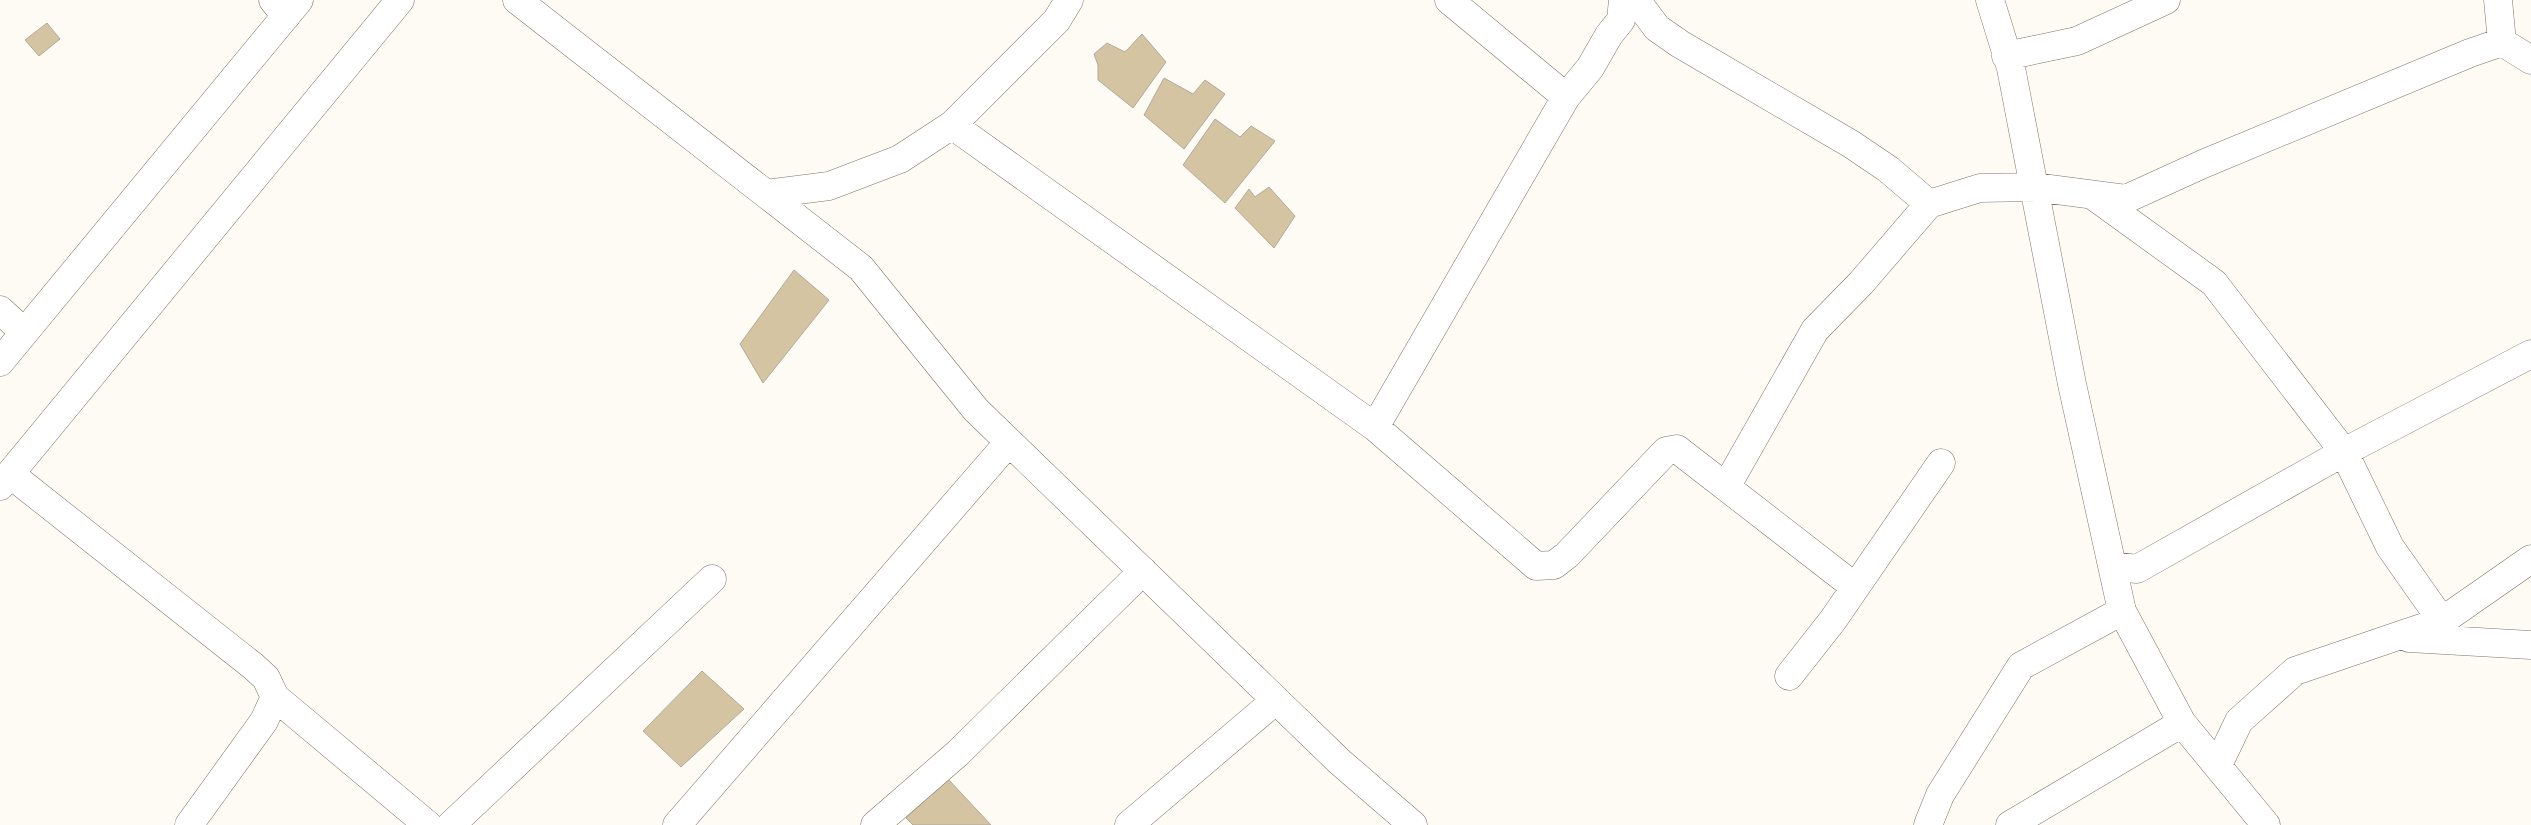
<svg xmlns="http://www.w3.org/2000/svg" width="2531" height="825" viewBox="0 0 2531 825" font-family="'Public Sans',sans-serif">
	<rect width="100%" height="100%" fill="#fefbf5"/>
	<path fill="#d4c4a1" stroke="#b1aa9b" d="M47,23L60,39L39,56L25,40Z
		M1142,34L1166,62L1133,108L1098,80V65L1094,54L1107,43L1125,52Z
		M1164,78L1193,94L1205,80L1225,94L1184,149L1144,115Z
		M1215,119L1240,137L1251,126L1275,141L1225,203L1183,165Z
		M1269,187L1295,216L1274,248L1235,208L1249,189L1255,197Z
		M794,270L829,300L763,383L740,344Z
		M702,671L744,709L681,767L643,731Z
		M948,779L991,825H913L906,818Z"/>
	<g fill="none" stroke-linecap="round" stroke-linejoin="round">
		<defs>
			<path id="minor" d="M273,0L286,16
				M517,0L861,268L976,410L1340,762L1413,825
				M1449,0L1566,97
				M1636,0L1657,28L1680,44L1851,144L1888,169L1929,204
				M1990,0L2011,68L2072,384L2122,611L2182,723L2266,825
				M2498,0L2502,42
				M2006,56L2077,41L2166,0
				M952,125L1375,427L1536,566L1554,565L1567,555L1666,451L1677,449L1855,587
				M766,194L829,186L900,159L952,125L1057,20L1069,0
				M2095,197L2214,283L2344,452L2390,547L2442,621L2295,671L2239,721L2218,765
				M0,310L24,332
				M1375,427L1566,97L1590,68L1609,35L1621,20L1623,0
				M10,474L253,666L266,678L275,697L264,721L189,825
				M1726,487L1815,330L1861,283L1929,204L1980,188L2034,187L2126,199L2203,164L2470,53L2502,42L2531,60
				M2113,566L2137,569L2344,452L2531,354
				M2442,621L2531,559
				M2409,638L2531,645
				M1789,676L1833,620L1941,463
				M275,697L428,825
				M451,825L712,579
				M677,825L1009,442
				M875,825L958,753L1143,571
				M1129,825L1276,700
				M1928,825L1940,795L2021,666L2122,611
				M2010,825L2182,723"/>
			<path id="primary" d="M0,362L299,0
				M0,486L400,0"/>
		</defs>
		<use href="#minor" stroke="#7d7669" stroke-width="29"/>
		<use href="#primary" stroke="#7d7669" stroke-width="29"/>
		<use href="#minor" stroke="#fff" stroke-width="28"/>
		<use href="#primary" stroke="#fff" stroke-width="28"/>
	</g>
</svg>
